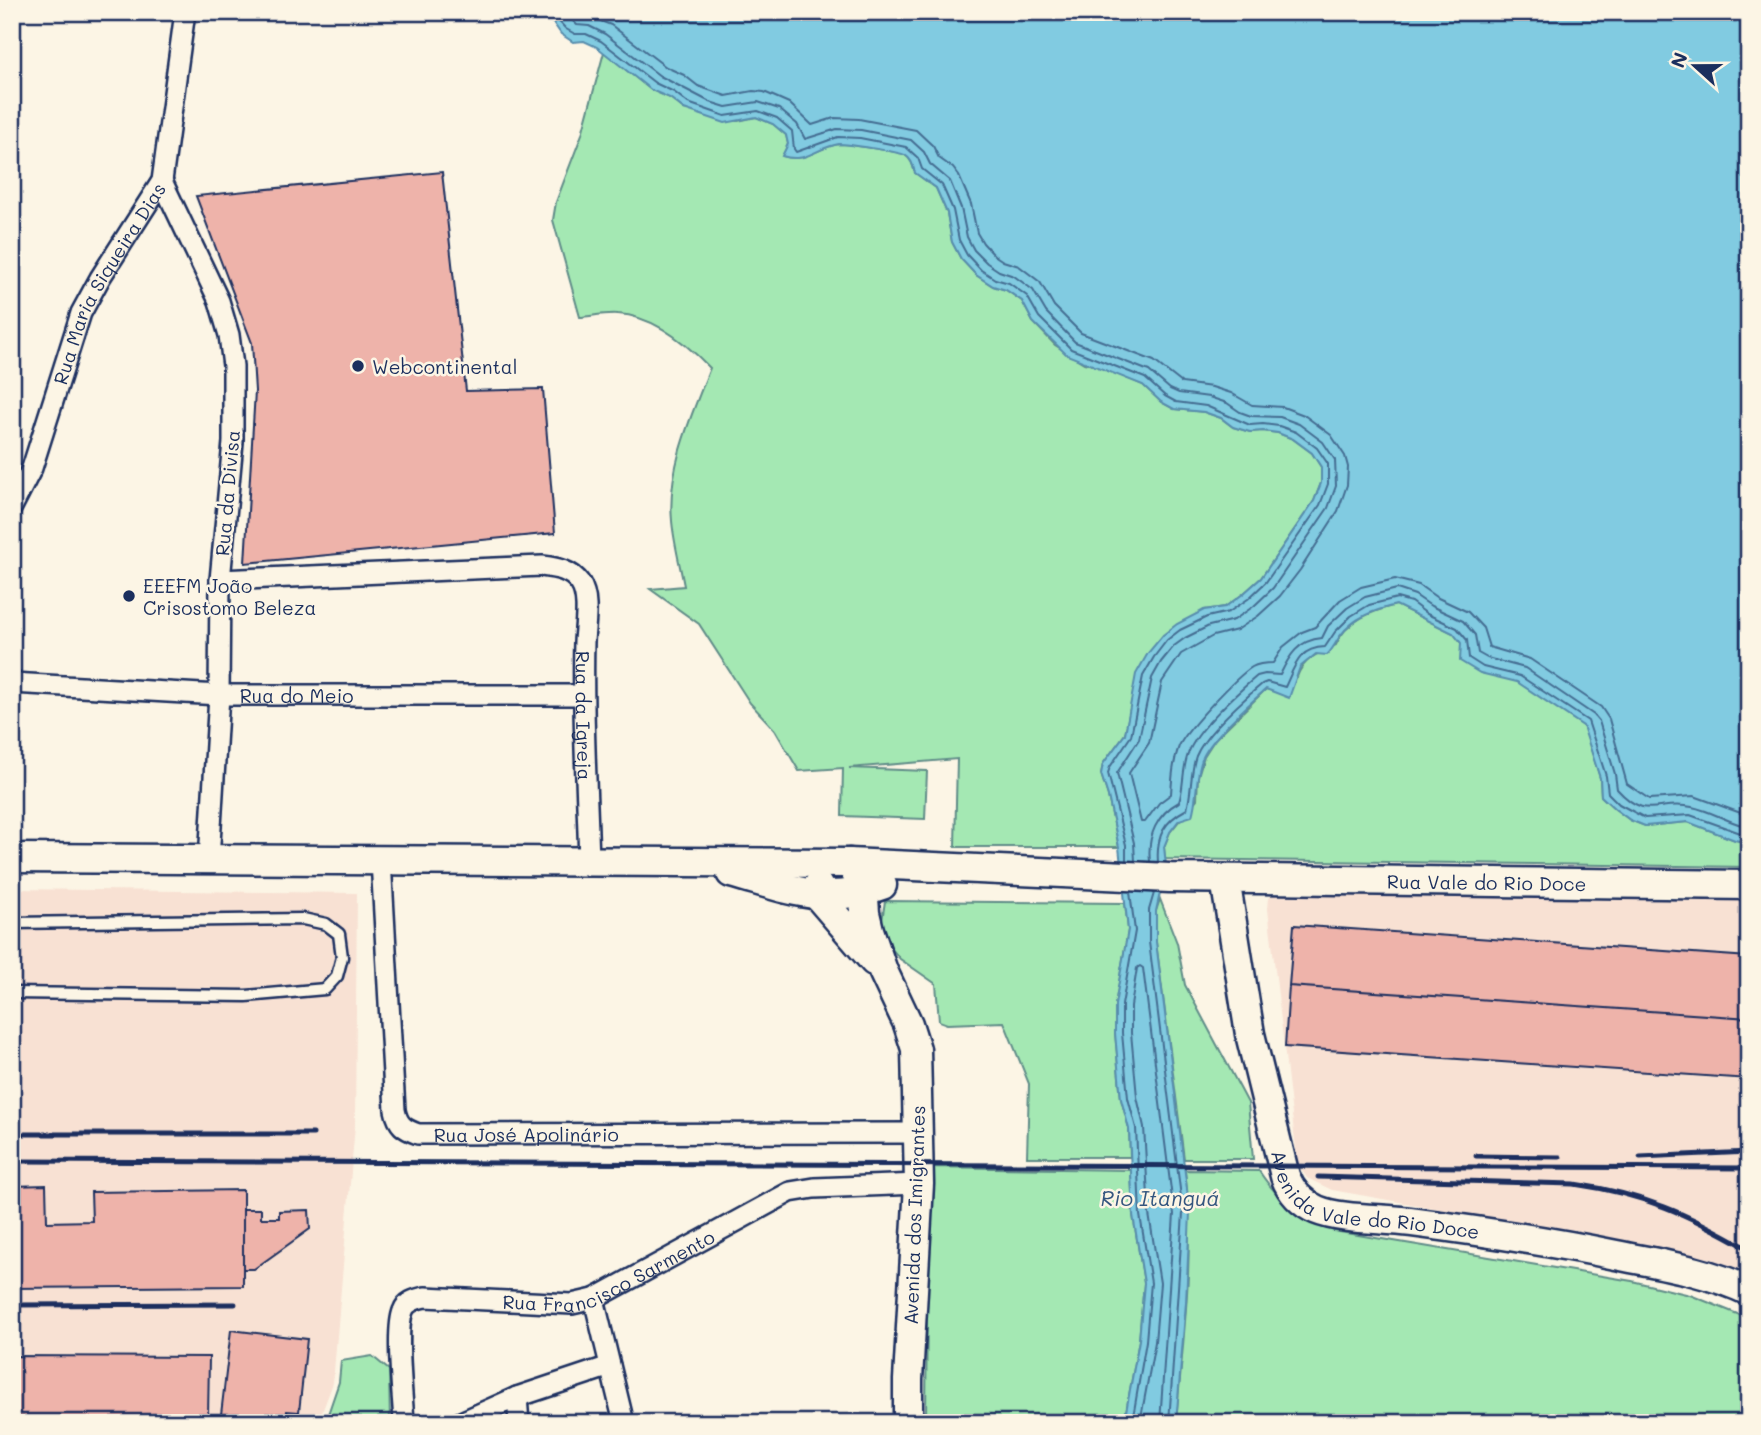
<svg xmlns="http://www.w3.org/2000/svg" width="1761" height="1435" viewBox="0 0 1761 1435" font-family="Mali,sans-serif">
	<rect width="100%" height="100%" fill="#fcf5e5"/>
	<filter id="ink" filterUnits="userSpaceOnUse"><feTurbulence type="fractalNoise" baseFrequency=".0143" numOctaves="2"/><feDisplacementMap in="SourceGraphic" scale="14" xChannelSelector="R" yChannelSelector="G"/><feConvolveMatrix kernelMatrix="1 2 1 2 8 2 1 2 1" color-interpolation-filters="sRGB"/></filter>
	<g filter="url(#ink)">
		<path fill="#f8e1d3" d="M12,889L357,893L355,1125L333,1383L318,1423H12Z
			M1277,890L1749,895V1277L1686,1255L1662,1249L1332,1190L1307,1178L1298,1165L1297,1158L1268,909L1269,898Z"/>
		<path fill="#a4e8b3" stroke="#608c88" stroke-width="2" d="M604,52L651,90L670,98L684,109L738,121L756,117L773,124L786,135L788,144L783,156C806,164 818,146 840,144C848,144 900,152 905,155C912,160 913,166 915,173L936,188L947,213L952,242L961,259L976,275L993,286L1006,290L1022,301L1033,322L1055,345L1084,363L1098,366L1143,385L1161,402L1174,409L1204,412L1221,418L1233,427L1250,432L1263,431L1278,433L1293,439L1312,453L1321,467V483L1314,501L1261,578L1243,594L1225,607L1204,610L1137,674L1125,734L1103,764L1101,774L1108,796L1119,847H955L957,759L849,768L927,771L925,819L842,816L843,768L799,771L775,730L750,703L699,624L650,589L684,586C680,565 674,543 672,521C667,469 691,416 710,368C687,344 654,316 618,314C606,313 592,316 580,317L553,220L556,202L582,134Z
			M1396,605L1453,633L1461,643L1584,726L1600,778L1601,796L1615,809L1630,820L1645,826L1688,822L1735,840L1749,843V867L1165,859L1164,847L1170,832L1197,799L1198,776L1204,756L1215,739L1266,689L1273,691L1297,677C1303,659 1320,652 1336,645C1346,620 1373,611 1396,605Z
			M1160,899L1177,943L1185,985L1248,1103L1253,1159H1184L1156,942V911Z
			M885,901L1125,903L1128,930L1115,1005V1033L1121,1099L1129,1128L1130,1157H1027L1029,1084L1004,1022L947,1024L939,1021L936,984L900,959L880,934Z
			M928,1167L1131,1170L1133,1215L1144,1283L1139,1340L1124,1423H926Z
			M1185,1170L1259,1171C1279,1201 1301,1219 1334,1231L1632,1281L1690,1295L1745,1317L1749,1319V1423H1176C1183,1339 1195,1254 1185,1170Z
			M372,1356L389,1370L390,1423H325L339,1382L341,1361Z"/>
		<path fill="#81cbe1" stroke="#588dad" stroke-width="2" d="M536,12H1749V843L1735,840L1688,822L1645,826L1630,820L1615,809L1601,796L1600,778L1583,726L1517,682L1480,673L1460,661L1461,643L1453,633L1396,605C1375,610 1354,617 1340,636C1336,642 1333,649 1327,655L1316,654L1300,667L1289,698L1266,689C1248,705 1213,736 1203,757C1195,776 1198,796 1192,816L1179,820L1170,832L1164,847L1166,865L1156,911V942L1190,1213L1186,1302L1176,1423H1124L1139,1340L1144,1283L1133,1215L1129,1129L1121,1099L1115,1033V1005L1128,930L1119,847L1108,796L1101,774L1103,764L1125,734L1136,674L1148,653L1163,635L1177,624L1204,610L1225,607L1243,594L1261,578L1314,501L1321,483V467L1312,453L1293,439L1278,433L1263,431L1250,432L1233,427L1221,418L1204,412L1174,409L1161,402L1143,385L1067,355L1033,322L1022,301L1006,290L993,286L976,275L961,259L952,242L947,213L936,188L915,173C913,166 912,159 905,155C900,152 847,144 839,144C817,147 806,164 782,156L788,144L786,135L773,124L756,117L725,123L684,109L670,98L651,90L597,47L584,41L573,42L561,34L554,24Z"/>
		<g fill="none" stroke-linecap="round" stroke-linejoin="round">
			<path stroke="#446d92" stroke-width="2" d="M550,12L566,29L575,34H586L601,41L655,83L674,92L688,103L725,116L758,111L777,118L792,131L794,149L796,152L838,137L860,138L906,147L918,158L922,169L942,185L953,210L959,240L967,255L981,270L995,279L1009,283L1027,296L1039,317L1071,349L1145,378L1165,396L1176,402L1206,406L1250,425L1263,424L1279,426L1296,432L1317,448L1328,464V484L1320,505L1266,582L1248,599L1229,612L1207,617L1180,630L1167,640L1154,657L1143,676L1131,736L1110,767L1108,773L1126,845V860
				M564,12L577,25L589,26L605,34L660,76L710,102L726,107L758,102L779,109L797,124L805,139L837,129L861,130L911,140L924,152L930,164L950,181L961,208L967,237L974,250L987,263L999,271L1014,276L1033,290L1046,312L1075,342L1149,371L1170,389L1179,393L1209,397L1227,403L1240,412L1251,416L1280,417L1299,424L1323,442L1335,460L1336,486L1328,508L1273,588L1254,606L1234,620L1209,626L1185,638L1174,646L1161,662L1152,678L1139,739L1117,773L1134,843L1135,861
				M577,12L611,25L666,67L684,75L698,86L726,96L753,91L764,92L789,103L812,125L834,118L859,119L916,130L933,146L939,158L953,168L959,176L971,204L977,233L983,243L994,255L1003,261L1019,266L1040,282L1054,306L1081,333L1154,361L1182,383L1212,387L1231,393L1252,405L1283,407L1304,415L1331,435L1345,456L1348,467L1347,485L1338,511L1300,570L1280,596L1258,616L1237,630L1213,636L1181,654L1162,682L1149,743L1129,773L1141,822H1145L1159,803L1171,794C1172,778 1173,762 1179,746C1187,729 1236,677 1252,667C1259,663 1266,663 1273,663L1283,647L1302,632L1315,627L1340,600L1361,587L1395,579L1419,585L1436,597L1468,612L1483,628L1489,647L1530,659L1601,707L1609,719L1627,784L1649,799L1694,796L1749,816
				M1150,861C1147,836 1157,814 1179,802C1184,787 1182,770 1188,754C1196,730 1237,693 1257,676L1265,674L1280,675C1289,656 1298,640 1322,638L1328,626L1347,608L1365,597L1397,589L1415,595L1431,606L1463,621L1475,635L1478,653L1487,658L1525,668L1594,715L1599,721L1615,774L1617,789C1648,823 1657,799 1692,807C1712,811 1729,823 1749,827
				M1158,862C1156,836 1164,821 1187,809C1192,791 1190,773 1196,756C1205,734 1243,700 1262,684L1267,682L1285,687C1295,666 1298,648 1325,647L1335,632L1351,616L1369,605L1397,598L1411,602L1427,614L1457,628L1467,640L1469,658L1483,667L1520,676L1588,721L1606,776L1608,793L1619,804L1645,818L1690,815L1749,836
				M1130,892L1135,931L1122,1005V1033L1128,1098L1136,1128L1140,1215L1151,1283L1146,1341L1132,1423
				M1154,893L1149,910V942L1183,1213L1169,1423
				M1140,1423L1155,1342L1160,1283L1149,1214L1144,1127L1137,1097L1131,1033V1006L1137,968L1140,966L1143,968L1174,1214L1160,1423"/>
		</g>
		<path fill="#eeb3aa" stroke="#1b2f5e" stroke-width="2" d="M442,172L466,391L543,389L555,533L245,563L255,391L252,343L196,196Z
			M1294,925L1749,957V1018L1289,986Z
			M1289,986L1749,1018V1079L1285,1047Z
			M46,1185L47,1222L92,1221L91,1192L243,1190V1286L12,1288V1186Z
			M243,1209H261V1218H279V1211L309,1210L310,1229L254,1269H243Z
			M231,1330L307,1339L299,1412L287,1411L286,1423H220Z
			M12,1356L209,1357L208,1418H195V1423H61V1417H12Z"/>
		<g fill="none" stroke-linecap="round" stroke-linejoin="round">
			<defs>
				<path id="lane" d="M12,923L303,919L326,924L339,934L342,957L337,976L325,989L246,996L12,993"/>
				<g id="street">
					<path d="M162,181L219,301L229,335L233,366V442L220,580L219,695L209,860"/>
					<path id="s1" d="M12,507L32,468L81,313L100,278L162,181L185,12"/>
					<path id="s2" d="M220,580L542,566C557,568 571,570 580,583C590,598 585,624 584,641C582,715 587,789 589,863"/>
					<path id="s3" d="M12,683L219,695H583"/>
					<path id="s4" d="M381,860L395,1110C398,1125 404,1129 418,1134L919,1133"/>
					<path d="M594,1299L624,1423"/>
					<path d="M517,1397L519,1423"/>
					<path id="s5" d="M404,1423C403,1398 395,1331 403,1311C406,1302 415,1299 425,1297L572,1304L594,1299L790,1192L814,1188L919,1184"/>
					<path d="M459,1423L517,1397L610,1366"/>
				</g>
				<g id="secondary">
					<path id="s6" d="M12,858L849,863L1170,878L1749,885"/>
					<path d="M849,863L863,883L865,913L869,930L883,971L908,1024L916,1049L919,1184L908,1380V1423"/>
					<path d="M731,873C786,888 825,907 882,885"/>
					<path id="s7" d="M1225,879L1250,1034L1285,1176C1291,1192 1301,1203 1317,1210C1341,1220 1384,1218 1411,1222C1480,1231 1548,1241 1616,1255C1660,1264 1708,1271 1749,1291"/>
					<path d="M818,886V896L874,961"/>
				</g>
			</defs>
			<use href="#lane" stroke="#1b2f5e" stroke-width="15"/>
			<use href="#street" stroke="#1b2f5e" stroke-width="24"/>
			<use href="#secondary" stroke="#1b2f5e" stroke-width="33"/>
			<use href="#lane" stroke="#fcf5e5" stroke-width="10"/>
			<use href="#street" stroke="#fcf5e5" stroke-width="19"/>
			<use href="#secondary" stroke="#fcf5e5" stroke-width="28"/>
			<path stroke="#1b2f5e" stroke-width="5" d="M12,1134H313
				M1476,1156L1560,1157
				M1640,1157L1749,1152
				M12,1161L1749,1168
				M1318,1177L1574,1184C1644,1194 1688,1214 1749,1249
				M12,1305L235,1304"/>
		</g>
	</g>
	<g fill="#1b2f5e" stroke="#fcf5e5" stroke-width="2.5">
		<circle cx="358" cy="366" r="7"/>
		<circle cx="129" cy="596" r="7"/>
	</g>
	<g text-anchor="middle" dominant-baseline="central" stroke-width="5" stroke-linejoin="round" paint-order="stroke">
		<g font-size="19" fill="#1b2f5e" stroke="#fcf5e5">
			<text stroke="none"><textPath href="#s1" startOffset="245">Rua Maria Siqueira Dias</textPath></text>
			<text transform="translate(227 493) rotate(-85)">Rua da Divisa</text>
			<text stroke="none"><textPath href="#s3" startOffset="285">Rua do Meio</textPath></text>
			<text stroke="none"><textPath href="#s2" startOffset="499">Rua da Igreja</textPath></text>
			<text stroke="none"><textPath href="#s6" startOffset="1475">Rua Vale do Rio Doce</textPath></text>
			<text stroke="none"><textPath href="#s4" startOffset="394">Rua José Apolinário</textPath></text>
			<text stroke="none"><textPath href="#s7" startOffset="396">Avenida Vale do Rio Doce</textPath></text>
			<text transform="translate(914 1215) rotate(-88)">Avenida dos Imigrantes</text>
			<text stroke="none"><textPath href="#s5" startOffset="331">Rua Francisco Sarmento</textPath></text>
		</g>
		<g font-size="19" fill="#1b2f5e" stroke="#fcf5e5" text-anchor="start">
			<text x="372" y="366">Webcontinental</text>
			<text x="143" y="585">EEEFM João<tspan x="143" dy="22">Crisostomo Beleza</tspan></text>
		</g>
		<g font-size="21" font-style="italic" fill="#34567f" stroke="#fcf5e5">
			<text x="1160" y="1197">Rio Itanguá</text>
		</g>
	</g>
	<rect width="1761" height="1435" fill="none" stroke="#fcf5e5" stroke-width="42"/>
	<rect x="21" y="21" width="1719" height="1393" fill="none" stroke="#1b2f5e" stroke-width="2.5" filter="url(#ink)"/>
	<g transform="translate(1695 66) rotate(291)" stroke="#fcf5e5" stroke-width="5" paint-order="stroke">
	<path d="M0-5L12 26L0 18L-12 26Z" fill="#1b2f5e"/>
	<text y="-10" font-size="19" font-weight="bold" text-anchor="middle" fill="#1b2f5e">N</text>
	</g>
</svg>
